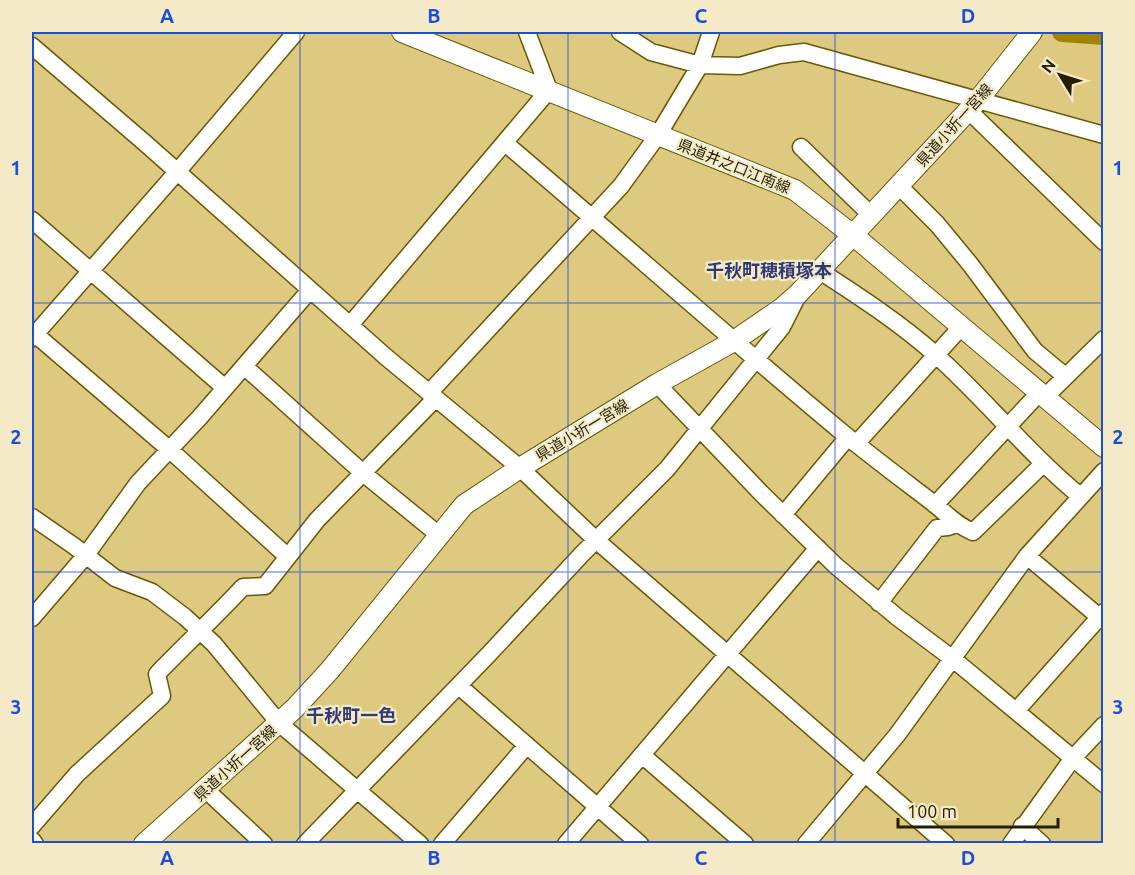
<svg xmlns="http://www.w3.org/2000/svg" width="1135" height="875" viewBox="0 0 1135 875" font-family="Ubuntu,'Noto Sans JP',sans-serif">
	<rect width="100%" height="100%" fill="#dec981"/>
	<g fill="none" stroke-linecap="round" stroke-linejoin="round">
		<path stroke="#a18500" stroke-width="20" d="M1062,32L1104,35"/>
		<defs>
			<path id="minor" d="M620,32L651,52L700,65L740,66L779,55L804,52L1104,135
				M32,46L145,143L386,357L520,468L596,540L946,844
				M968,110L1104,242
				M505,143C618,239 729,338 843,433C872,457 903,480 933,503C947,514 956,525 973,532L1043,464
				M801,147L872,216
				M899,186L937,224L970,264L1035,351L1065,376
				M32,220L225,388
				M820,271C860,297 900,323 936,355C986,400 1028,453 1080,496
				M350,325L549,90L527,32
				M35,334L170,450L288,557
				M32,338L177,172L296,32
				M244,366L363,473L439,535
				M657,384L762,494L836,566L897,617L953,659L1104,784
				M429,393L621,186L658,135L700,65L711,32
				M1045,397L1104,339
				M856,444L962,326
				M935,505L1039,393
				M783,515L848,437
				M32,517L74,546L115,578L152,592L185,617L214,644L279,723L420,844
				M1027,556L1104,621
				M879,603L937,528L948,527L956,524
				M32,618L86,555L138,483L200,417L310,290
				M459,686L640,844
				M1016,711L1104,612
				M642,755L745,844
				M205,789L264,844
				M32,826L77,774L162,696L157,674C186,644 215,617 243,587L265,586L317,520L435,399
				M1022,826L1042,844
				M32,840L35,844
				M305,844L489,654L582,554L667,469L782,327L797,297
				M442,844L527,745
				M566,844L818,548
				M806,844L897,735L1027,556L1104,471
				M1011,844L1073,758L1104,725"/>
			<path id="major" d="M402,32L795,190L854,236L1104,447
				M144,844L295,708L330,670L464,505L520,468L657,384L734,341L782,308L798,294L979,99L1032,32"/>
		</defs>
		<use href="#minor" stroke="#6b5802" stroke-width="19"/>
		<use href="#major" stroke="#6b5802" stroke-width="22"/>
		<use href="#minor" stroke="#fff" stroke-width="16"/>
		<use href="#major" stroke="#fff" stroke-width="20"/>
	</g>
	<path fill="none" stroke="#1d4ed8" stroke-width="1.5" stroke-opacity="0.55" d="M300,32V844M568,32V844M835,32V844M32,303H1104M32,572H1104"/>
	<g text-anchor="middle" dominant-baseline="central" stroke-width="4.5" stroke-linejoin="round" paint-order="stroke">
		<g font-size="15" fill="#251d00" stroke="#f4eac7">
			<text transform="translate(954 125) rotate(-48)">県道小折一宮線</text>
			<text transform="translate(734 166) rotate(22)">県道井之口江南線</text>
			<text transform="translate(582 430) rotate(-31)">県道小折一宮線</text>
			<text transform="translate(235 763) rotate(-42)">県道小折一宮線</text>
		</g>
		<g font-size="18" font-weight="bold" fill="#313a75" stroke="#f4eac7">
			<text x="769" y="270">千秋町穂積塚本</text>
			<text x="351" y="715">千秋町一色</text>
		</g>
	</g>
	<rect width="1135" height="875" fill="none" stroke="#f4eac7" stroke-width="66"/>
	<g transform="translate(1060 75) rotate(308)" stroke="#f4eac7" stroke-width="4.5" paint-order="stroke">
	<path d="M0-4.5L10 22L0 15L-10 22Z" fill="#251d00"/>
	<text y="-9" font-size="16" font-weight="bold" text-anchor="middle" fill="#251d00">N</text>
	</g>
	<path d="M898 818v9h160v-9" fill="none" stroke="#251d00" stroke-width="3"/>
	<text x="907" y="818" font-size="18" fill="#251d00" stroke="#f4eac7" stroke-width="4.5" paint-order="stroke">100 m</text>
	<rect x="33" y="33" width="1069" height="809" fill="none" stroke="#1d4ed8" stroke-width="2"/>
	<g font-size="20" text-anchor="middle" font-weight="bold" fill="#1d4ed8">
		<text x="167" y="23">A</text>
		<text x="434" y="23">B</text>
		<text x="701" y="23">C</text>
		<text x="968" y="23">D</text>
		<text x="16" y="175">1</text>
		<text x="1118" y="175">1</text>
		<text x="16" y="444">2</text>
		<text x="1118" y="444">2</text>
		<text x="16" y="714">3</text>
		<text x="1118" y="714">3</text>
		<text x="167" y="865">A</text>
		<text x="434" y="865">B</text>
		<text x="701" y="865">C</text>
		<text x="968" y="865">D</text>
	</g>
</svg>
